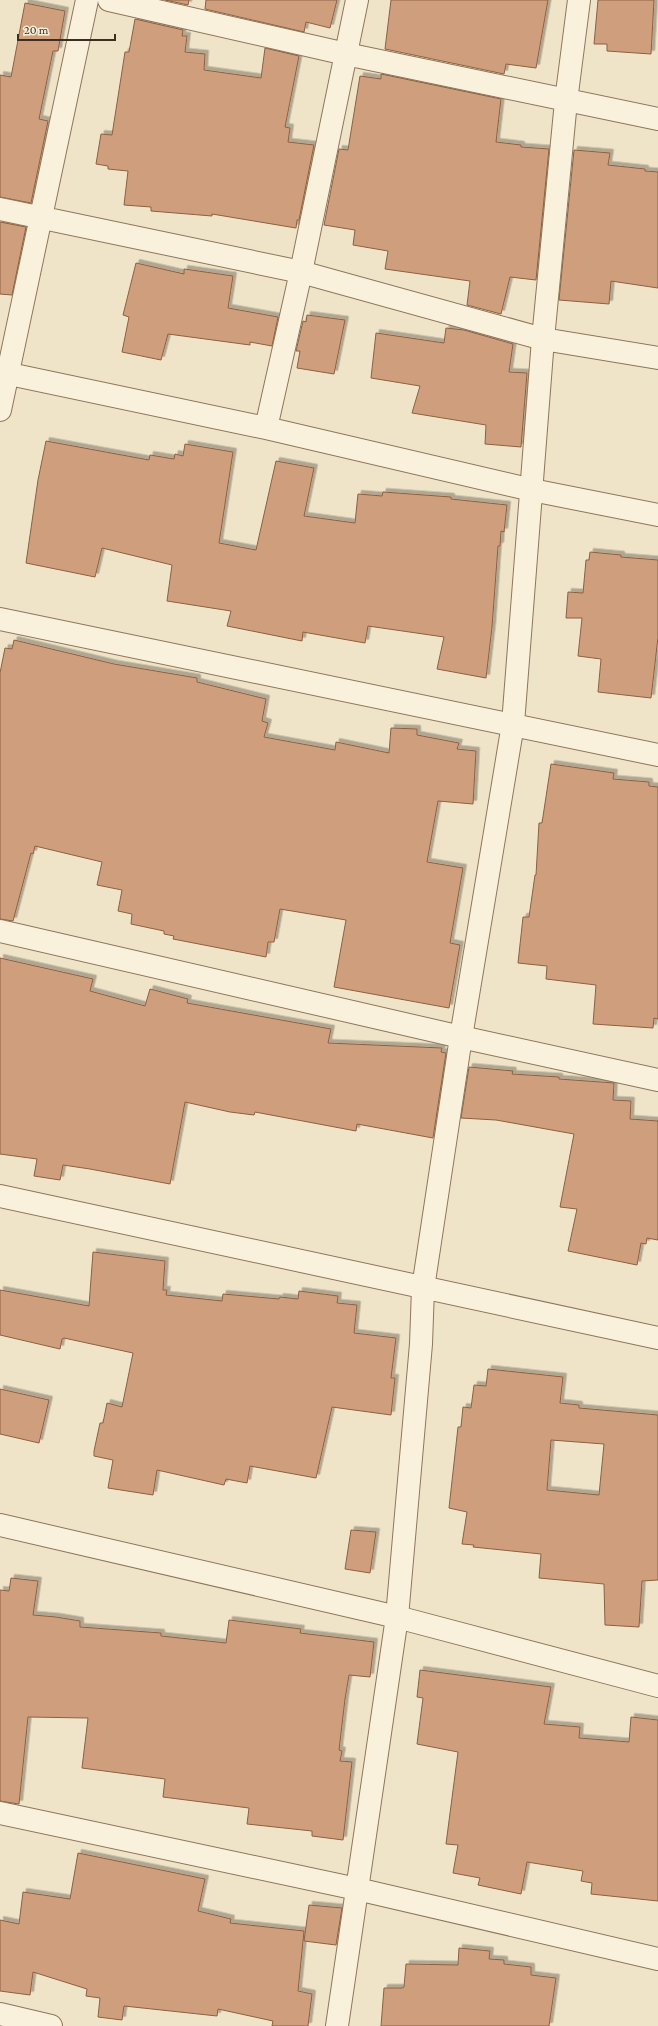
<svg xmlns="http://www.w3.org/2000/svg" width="658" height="2026" viewBox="0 0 658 2026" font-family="'Crimson Pro',serif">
	<defs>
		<filter id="shadow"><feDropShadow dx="3.5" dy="-3.5" stdDeviation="0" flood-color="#0004"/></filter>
	</defs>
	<rect width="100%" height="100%" fill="#f0e4c8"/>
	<path fill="#cf9f7d" stroke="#8d5f41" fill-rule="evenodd" filter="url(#shadow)" d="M165,0H189L188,5Z
		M206,0H337L330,28L306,22L304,32L205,9Z
		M391,0H548L536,68L506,64L504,74L385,49Z
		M598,0H654L651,54L607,51V44H594Z
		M25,3L65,11L58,51H53L39,119L48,121L31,203L0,197V75L11,77Z
		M135,19L183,30L182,36H187L185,52L205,54L204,70L261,78L265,48L299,56L285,127L290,128L288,142L314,145L299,220H297L296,228L212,214V216L151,211V207L124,205L128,171L108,169V166L96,164L101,134L112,135L125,52H129Z
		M381,74L501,99L496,142L521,145V147L549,149L536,280L510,277L501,314L467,305L470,281L385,269L388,251L353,245L355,230L324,225L339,149L348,150L360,76L381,79Z
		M574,150L610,153L608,165L645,169V171L658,172V288L611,281L609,304L559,300Z
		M0,222L26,227L12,295L0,294Z
		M136,263L184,274V269L233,276L228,308L278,317L272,346L250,342V345L168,334L161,360L122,352L129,317L123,315Z
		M307,315L345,320L334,374L297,368L300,351H296L303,321L306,322Z
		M446,328L464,330L513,344L509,372L527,373L521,447L485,444L486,425L412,413L420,386L371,378L376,333L444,343Z
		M46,441L149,460L150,455L174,459L175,454L183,456L185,444L233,452L219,543L256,550L276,461L314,468L304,516L355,523L358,494L382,496L383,492L451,497V499L507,505L504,532L501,531L500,546H498L492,627L486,678L437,669L444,637L368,626L365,643L303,632L302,641L227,626L231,611L167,601L172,565L102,548L95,577L26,563L38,480Z
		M590,552L621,555V557L658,560V637L651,698L598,692L601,659L578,656L582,618H566L568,592L583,593L586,560H589Z
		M14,640L114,664L197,678V682L266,699L262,721L268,723L264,737L335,750L336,742L389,753L391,728L417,729V735L459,743L457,749L476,751L473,804L438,801L427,862L463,868L450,943L460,945L449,1008L334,987L346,920L280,909L274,942H268L266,957L173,939L174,936L164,934V931L131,924L132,914L118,911L122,890L97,885L102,862L35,846L33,854L31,853L13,921L0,919V673L5,648L12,649Z
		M551,764L614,773L613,779L649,782V786L658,787V1019L654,1018L653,1028L593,1024L596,985L546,979L547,966L518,963L523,917H529L535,875H536L539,823H542Z
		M0,958L93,979L90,991L145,1006L150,989L188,999L187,1003L331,1029L328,1043L442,1048L441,1052L446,1053L433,1138L357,1124L356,1131L255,1112L254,1115L230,1112L185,1102L170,1184L90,1169L63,1165L60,1180L34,1176L37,1159L0,1154Z
		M469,1067L513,1071L512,1074L559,1077V1079L614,1083L613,1100L631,1101L630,1119L658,1121V1240L647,1238L646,1244L641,1243L637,1265L568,1251L577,1209L560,1207L574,1134L496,1120L461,1118Z
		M93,1252L165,1261L163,1290H167L166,1295L222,1301L223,1294L279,1299L280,1297L298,1299L299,1291L338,1296L337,1303L357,1305L354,1333L396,1338L391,1378H395L391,1415L332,1407L316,1478L250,1466L247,1483L226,1479L224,1485L157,1470L153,1495L108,1488L113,1460L94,1456V1451L100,1423H103L107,1403L122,1407L133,1353L64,1338L62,1339L60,1349L0,1335V1290L89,1306Z
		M488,1369L563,1377L560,1403L579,1405V1408L658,1415V1580L642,1581L639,1627L605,1625L604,1584L539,1578L541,1554L473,1547L474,1545L462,1544L467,1512L449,1508L458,1427H461L463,1407L471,1408L474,1385L486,1386ZM551,1440L604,1444L599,1495L547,1490Z
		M0,1389L49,1400L39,1443L0,1434Z
		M351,1530L376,1532L370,1573L345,1569Z
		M11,1578L38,1581L33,1615L56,1617L80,1621V1627L161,1633V1636L226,1643L229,1620L301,1629L300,1633L374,1642L370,1677L349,1675L345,1699L339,1750L342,1751L340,1761L352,1762L343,1840L312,1836V1831L247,1824L249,1808L163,1797L165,1779L82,1768L88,1718L28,1717L19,1804L0,1801V1590L9,1591Z
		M420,1670L551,1687L544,1724L580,1727L579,1738L629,1742L631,1717L658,1720V1901L591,1894L592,1883L581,1881L583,1871L527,1862L521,1894L478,1885L480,1878L453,1873L458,1845L446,1844L458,1752L417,1744L423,1698L417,1697Z
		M78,1853L205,1879L198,1911L231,1919L230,1923L304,1931L298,1991L312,1994L308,2026H272L273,2021L218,2009L217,2016L124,2006L122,2020L98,2017L100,1998L86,1996L87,1989L33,1972L30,1995L0,1991V1920L19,1924L23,1892L70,1899Z
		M309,1905L342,1908L336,1945L304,1941Z
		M459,1948L490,1951L489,1959L504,1960V1964L531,1967V1975L556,1978L549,2026H381L384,1988H402L404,1987L406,1964L458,1965Z"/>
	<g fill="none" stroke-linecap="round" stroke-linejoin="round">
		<defs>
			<path id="minor" d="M109,0L346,54L658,119
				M0,209L301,272L543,339L658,358
				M0,372L266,428L532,490L658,515
				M0,410L87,0
				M266,428L301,272L357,0
				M0,619L658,755
				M0,931L461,1037L658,1080
				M0,1196L658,1338
				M0,1525L397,1617L658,1686
				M0,1813L357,1889L658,1959
				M0,2014L51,2026
				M337,2026L397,1617L421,1344L423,1288L461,1037L513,724L543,339L566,101L579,0"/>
		</defs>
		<use href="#minor" stroke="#8d765c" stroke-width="24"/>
		<use href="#minor" stroke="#faf1dc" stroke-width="22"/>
	</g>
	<path d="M18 34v6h97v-6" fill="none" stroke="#3d2e20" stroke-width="2"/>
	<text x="24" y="34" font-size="12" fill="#3d2e20" stroke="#f7eed8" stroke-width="3" paint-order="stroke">20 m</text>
</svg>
